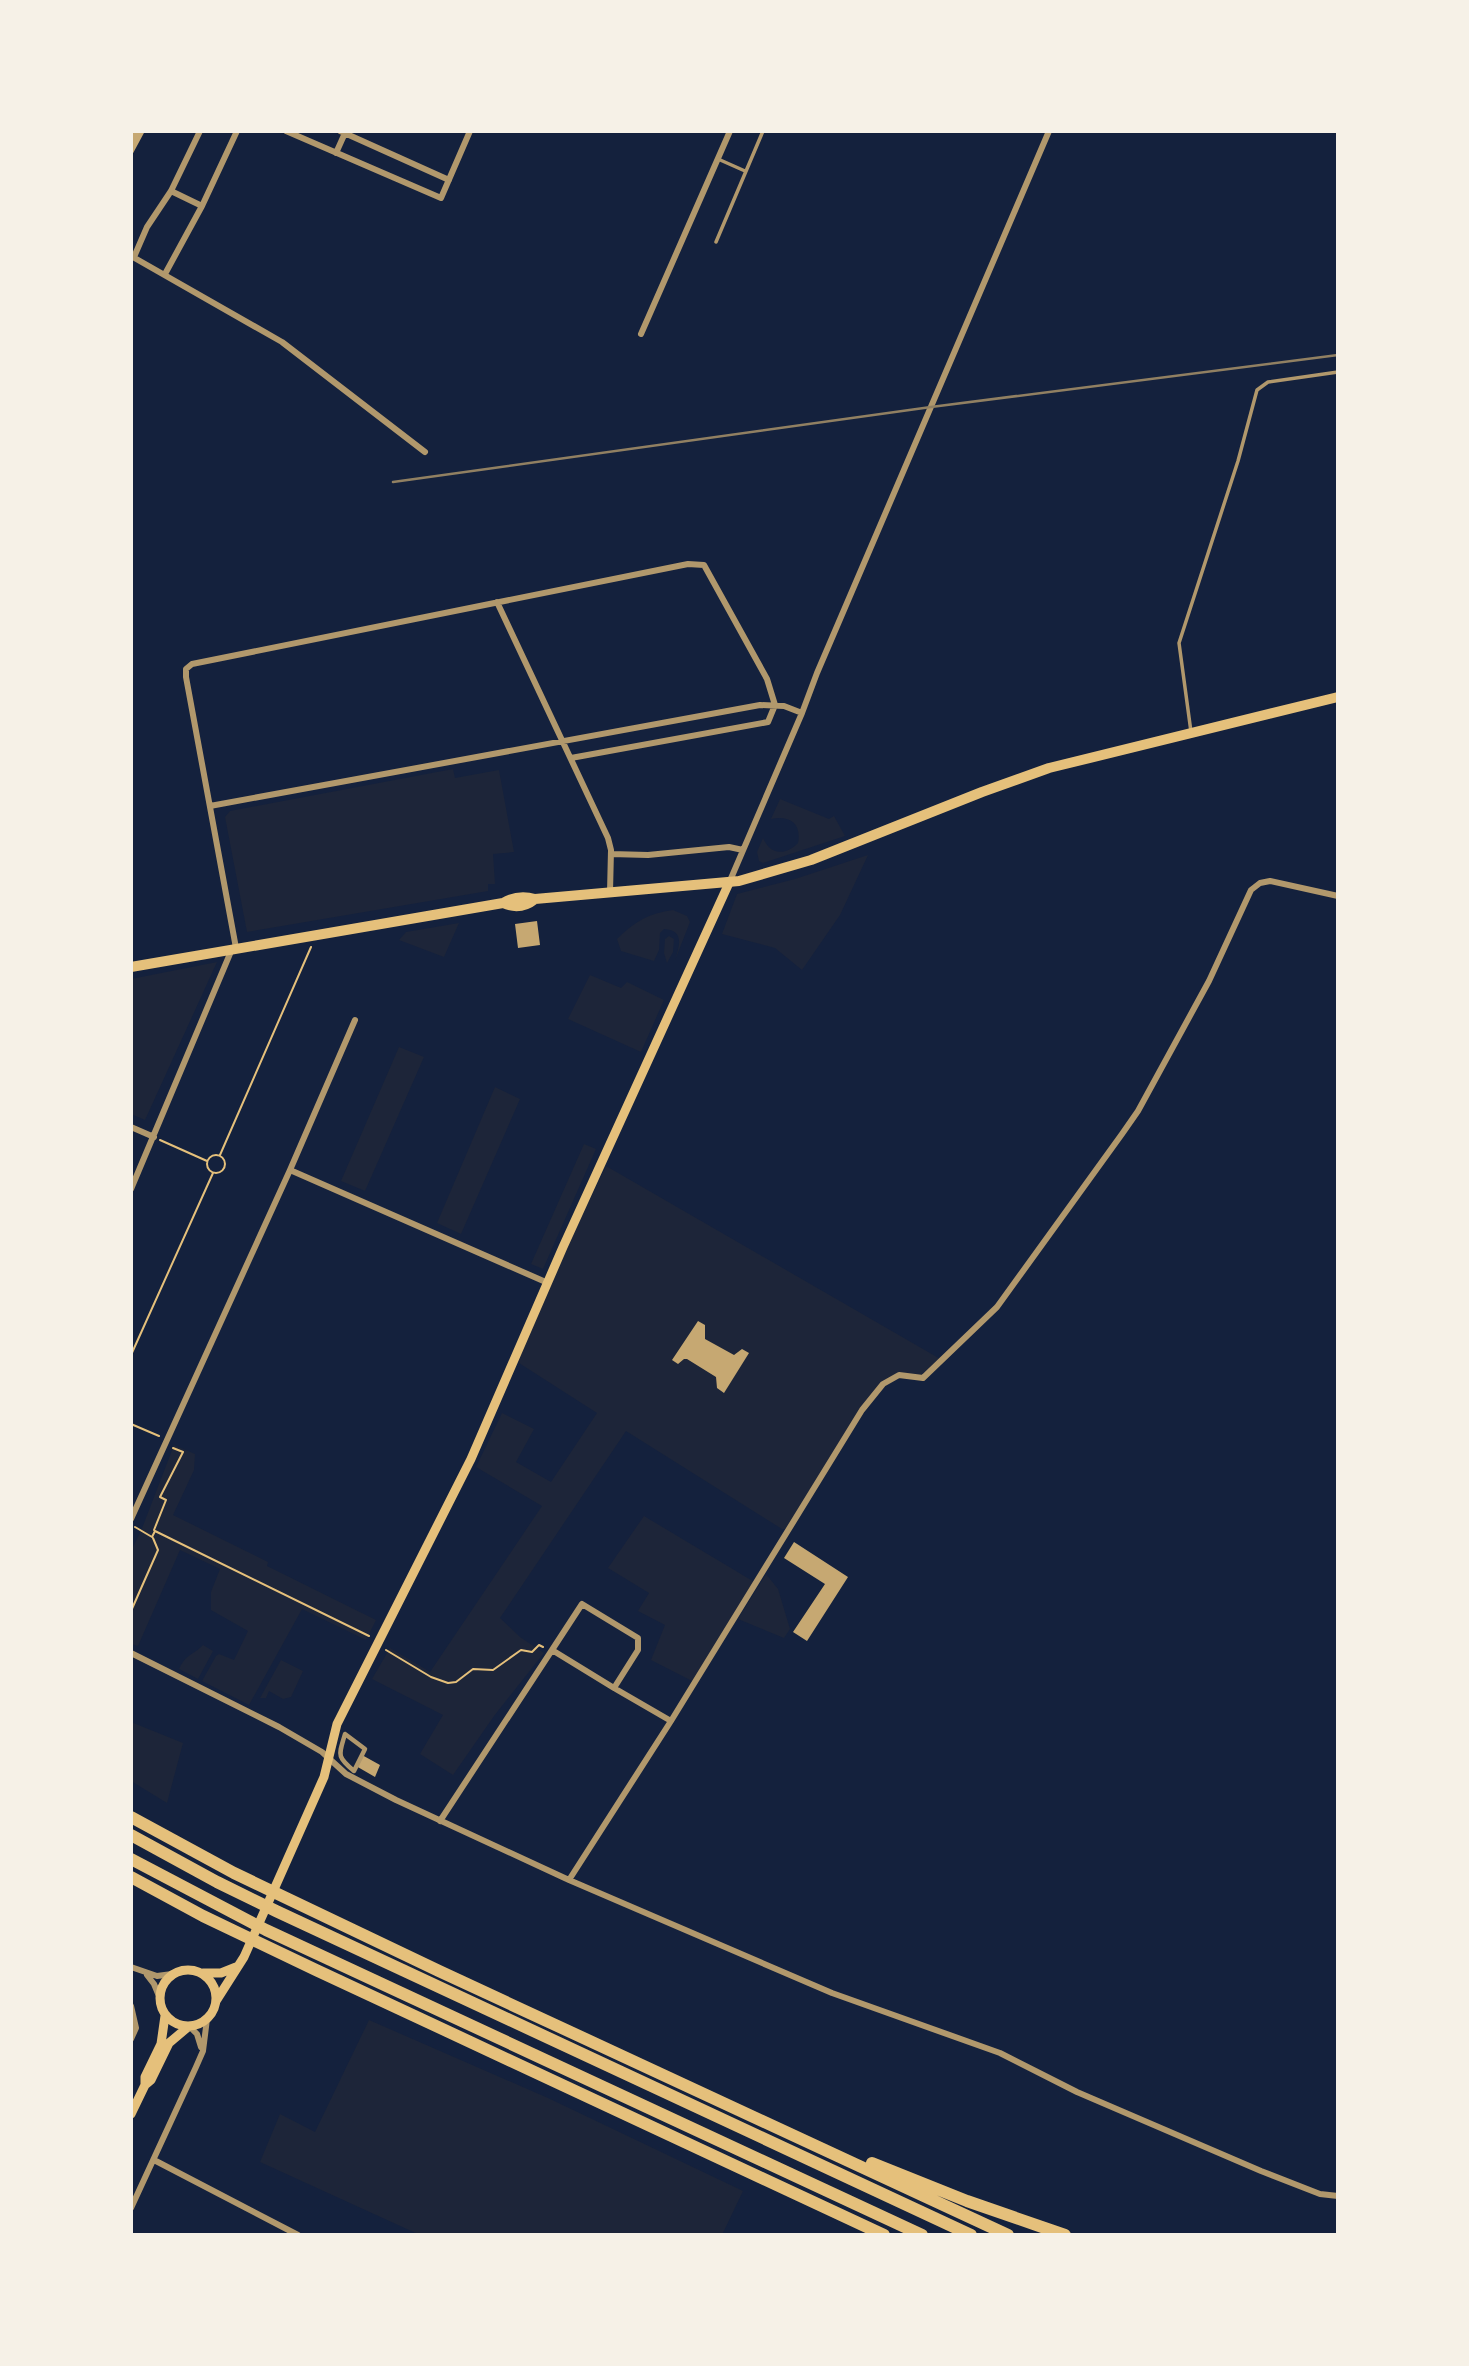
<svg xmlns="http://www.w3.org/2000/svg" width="1469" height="2366" viewBox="0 0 1469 2366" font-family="'Noto Sans',sans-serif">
	<rect width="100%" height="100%" fill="#14213d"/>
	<path fill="#1d2539" d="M453,769L455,778L499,770L514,852L493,854L495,884H488V891L247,932L225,817L230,811Z
		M780,799L829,819L834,816L845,836L763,863L759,861L757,852L763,838C770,855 786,856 798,843C802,823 789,815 771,819Z
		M868,855L840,915L802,970L775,948L722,934L737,894L795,879Z
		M673,910L687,916L690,922L675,960C680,945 684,930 664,929L660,933L659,950L654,961L621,951L617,939C634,922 649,913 673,910Z
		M459,923L444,957L399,940L406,932Z
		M669,936L674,939L673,952L667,963L664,953L665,939Z
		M217,962L145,1120L131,1114V979Z
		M590,975L621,988L627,982L664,1000L641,1052L568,1019Z
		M399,1047L424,1057L365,1191L341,1181Z
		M495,1087L520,1099L461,1234L437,1223Z
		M584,1144L596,1149L543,1269L531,1264Z
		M606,1166L942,1360L923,1378C915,1377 904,1374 896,1377C868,1388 810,1500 792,1530L782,1529L626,1431L500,1618L520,1637L544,1653L494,1716L453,1775L420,1754L443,1715L372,1679L390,1648L430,1672L542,1506L476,1467L502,1413L534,1429L516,1462L551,1482L597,1413L519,1363L520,1345Z
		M174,1445L195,1454L194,1470L173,1515L268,1562L267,1566L376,1620L366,1640L302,1609L249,1705L202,1681L216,1656L219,1654L234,1660L248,1631L211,1610V1592L220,1569L180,1550L138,1646L131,1644V1551L141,1531Z
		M644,1516L756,1583L694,1682L651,1660L665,1625L638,1611L649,1593L608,1568Z
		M766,1574L778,1589L790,1629L784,1638L738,1619Z
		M203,1645L213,1651L198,1679L179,1669C187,1653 192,1656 203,1645Z
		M281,1660L303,1671L291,1697L283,1699L269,1691L266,1698H260Z
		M131,1722L183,1743L167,1803L131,1781Z
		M369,2020L548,2098L743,2191L722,2235H420L260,2162L280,2114L315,2132Z"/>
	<path fill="#c6a872" d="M131,131H145L131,157Z
		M537,921L540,945L518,948L515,924Z
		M698,1321L705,1325V1339L734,1355L742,1349L749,1353L724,1393L717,1388L716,1377L687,1359H684L678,1364L672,1360Z
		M794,1542L848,1577L807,1641L793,1632L825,1584L784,1558Z
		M362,1755L380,1765L375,1777L356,1766Z"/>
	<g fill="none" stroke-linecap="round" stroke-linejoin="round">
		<path stroke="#e5c07b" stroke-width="2" d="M160,1140L207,1161
			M207 1164a9 9 0 1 1 18 0a9 9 0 1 1-18 0Z
			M220,1155L311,947
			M131,1355L213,1173
			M131,1424L159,1436
			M135,1527L152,1537L155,1531L369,1636
			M154,1530L166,1500L160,1497L183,1452L173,1448
			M131,1611L158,1550L153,1538
			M386,1650L431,1677L448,1683L456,1682L473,1669L493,1670L521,1650L532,1652L539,1645L543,1647"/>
		<path stroke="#b1986c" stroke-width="3.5" d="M718,159L745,171
			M716,242L763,131
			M1191,732L1179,643L1238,461L1257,390L1268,382L1338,372"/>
		<path stroke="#b1986c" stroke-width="4.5" d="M345,1734L365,1749L354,1771C336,1756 339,1755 345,1734Z"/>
		<path stroke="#b1986c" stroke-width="6" d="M286,131L441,198L470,131
			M340,131L449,180
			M336,153L345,133
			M171,191L202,206
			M131,256L282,342L425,452
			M134,257L147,227L171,191L200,131
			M165,274L202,206L237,131
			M641,334L730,131
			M497,602L608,838L611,850L610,892
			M210,806L760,705L784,706L802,713
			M611,854L648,855L729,847L743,850
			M729,883L802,713L817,673L1049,131
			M236,948L186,677V669L192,664L688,564L704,565L767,679L775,705L768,722L571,758
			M131,1127L154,1137
			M290,1170L355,1020
			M131,1189L232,949
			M131,1519L290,1170L548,1283
			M552,1650L582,1604L638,1638V1650L614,1688L671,1721
			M131,1653L279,1727L322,1752L346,1774L396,1800L569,1880L832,1993L1000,2053L1077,2092L1261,2171L1320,2194L1338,2196
			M440,1821L552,1650L614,1688
			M569,1880L671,1721L862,1410L883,1384L899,1375L923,1378L997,1307L1122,1134L1138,1111L1209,981L1251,890L1260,883L1270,881L1338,896
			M131,1967L157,1976L172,1974
			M147,1975L154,1984L159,1996
			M131,2006L136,2028L131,2039
			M190,2027L197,2034L201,2047
			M154,2160L298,2235
			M131,2208L196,2067L203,2051L207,2019"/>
		<path stroke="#e5c07b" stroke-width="9" d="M160 1998a28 28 0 1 1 56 0a28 28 0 1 1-56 0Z
			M203,1973H221L236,1967
			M216,2001L244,1957L324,1777L337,1724L471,1459L563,1247L729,883
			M145,2085L151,2080L169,2043L188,2027
			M131,2114L145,2085V2077L161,2044L165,2016"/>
		<path stroke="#e5c07b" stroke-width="10" d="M503,903C514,908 525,907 535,899
			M131,967L503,903C513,897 524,896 535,899L739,881L811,860L982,792L1049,768L1338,697"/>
		<path stroke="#e5c07b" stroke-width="12" d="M131,1817L234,1873L439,1971L1008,2235
			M131,1835L217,1882L276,1911L971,2235
			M131,1859L266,1930L922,2235
			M131,1877L203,1916L316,1970L884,2235
			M872,2163L967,2201L1065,2235"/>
		<path stroke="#918062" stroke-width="2.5" d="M393,482L931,407L1338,355"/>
	</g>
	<rect width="1469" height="2366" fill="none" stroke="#f6f1e7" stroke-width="266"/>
</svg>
